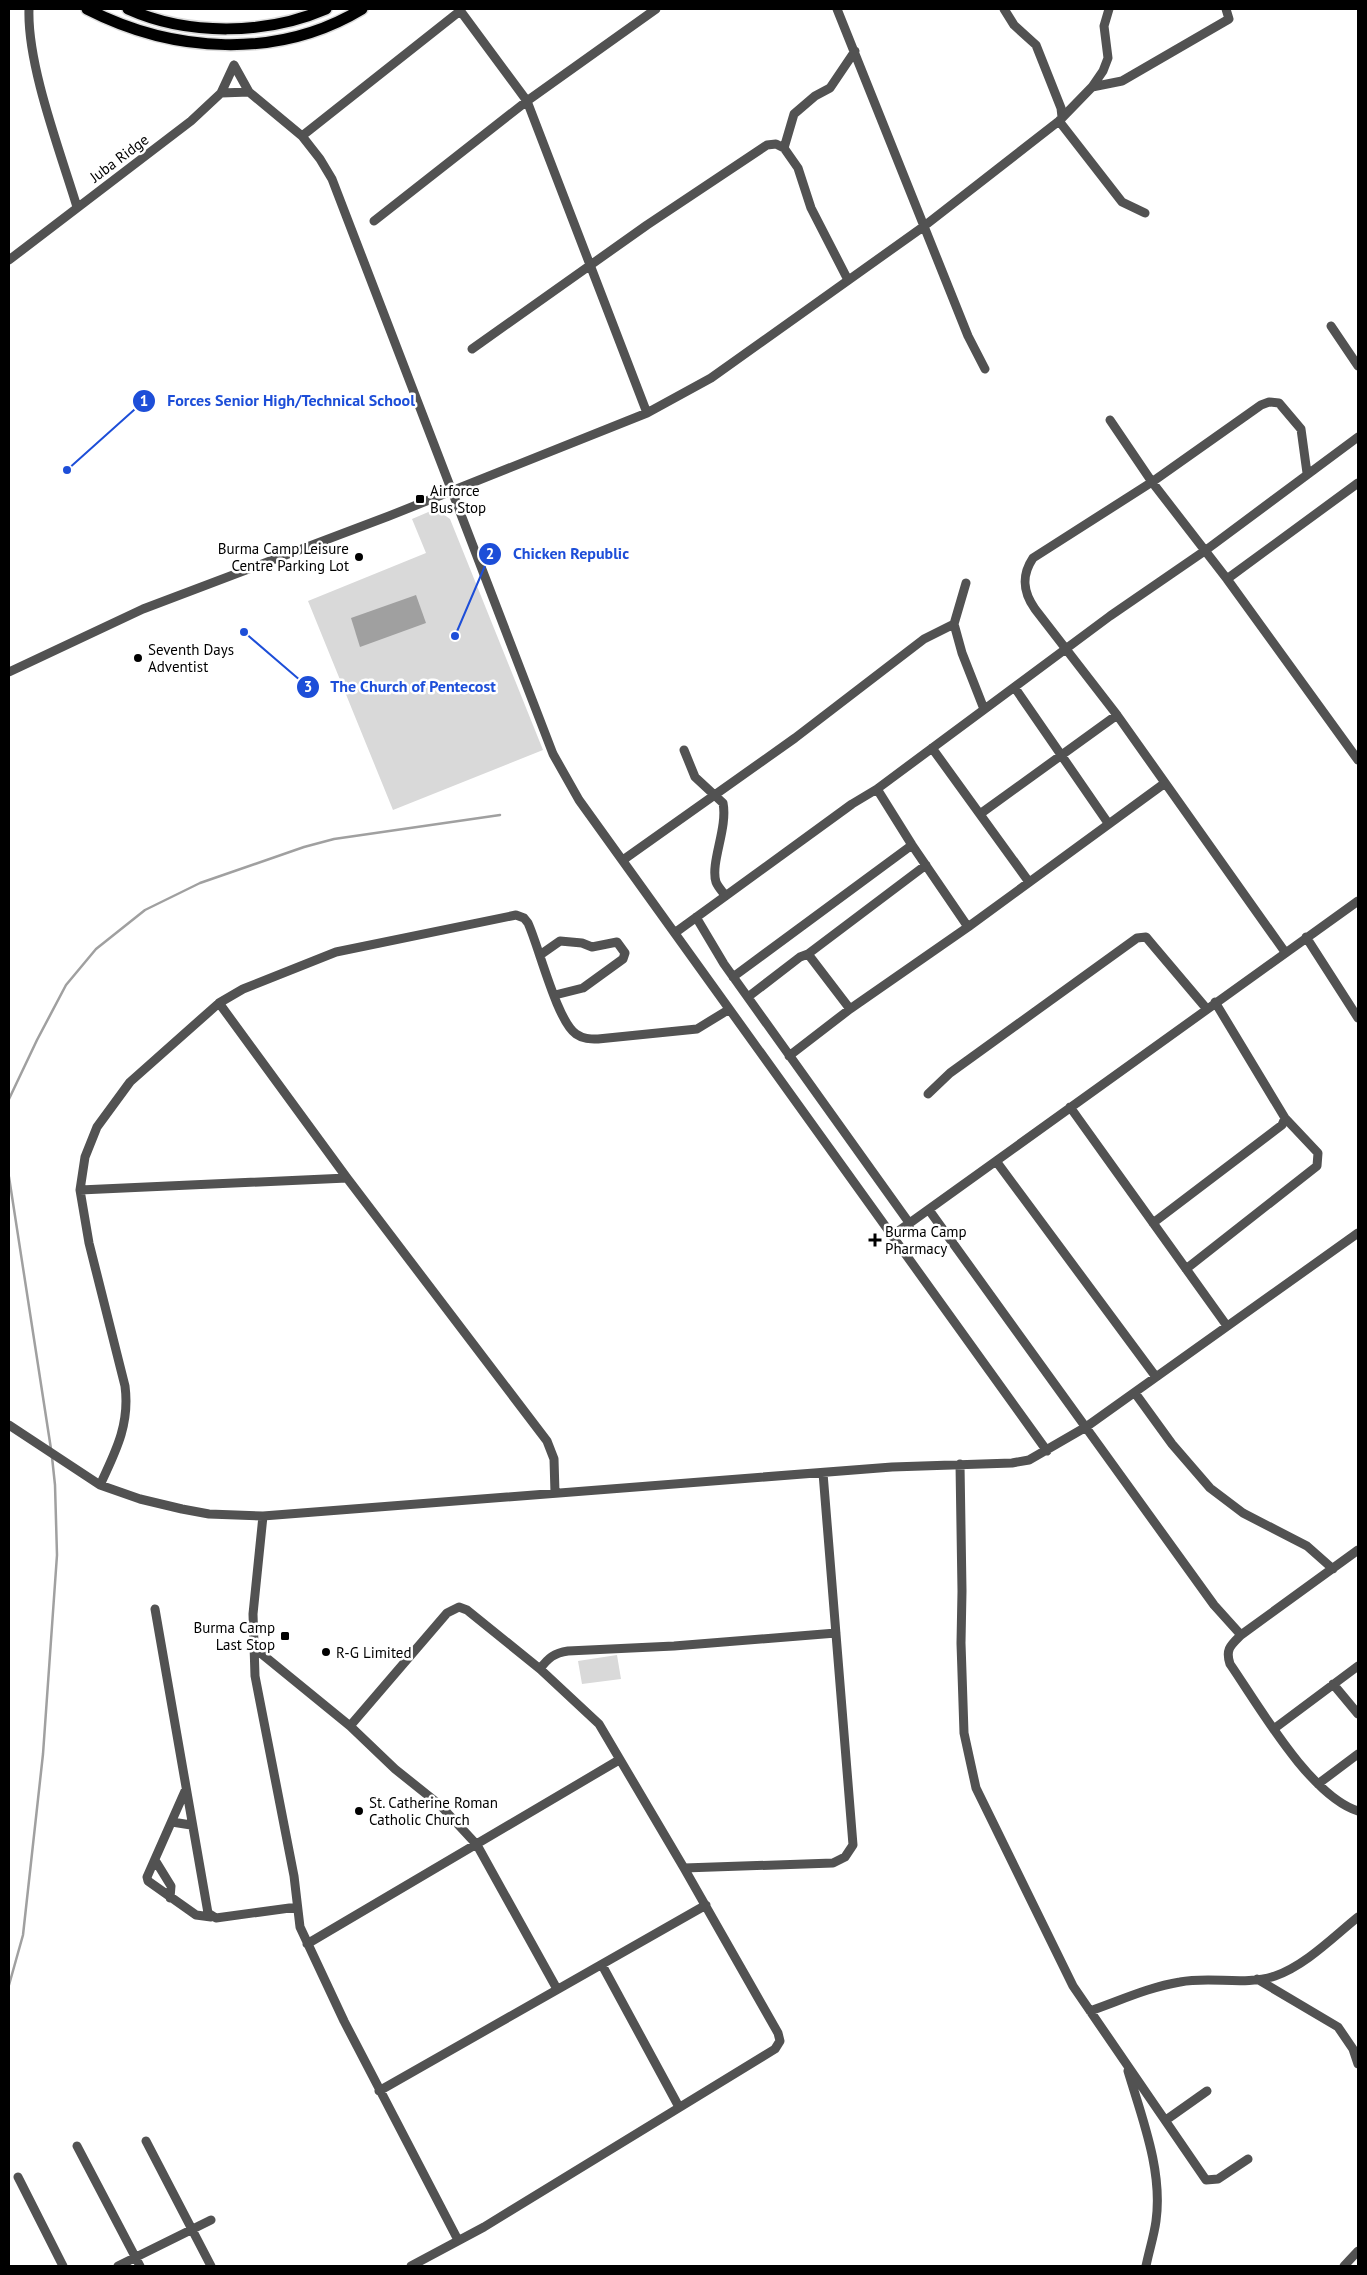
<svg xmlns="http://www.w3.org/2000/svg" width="1367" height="2275" viewBox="0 0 1367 2275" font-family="'PT Sans',sans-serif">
	<rect width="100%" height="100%" fill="#fff"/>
	<path fill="#d9d9d9" d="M433,510L439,511L450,519L543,750L393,810L308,601L426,553L412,519Z
		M617,1655L621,1679L582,1684L578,1661Z"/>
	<path fill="#a0a0a0" d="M416,595L426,623L360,647L351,618Z"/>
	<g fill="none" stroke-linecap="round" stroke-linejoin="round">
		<path stroke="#a0a0a0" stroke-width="2.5" d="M9,1099L37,1040L66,985L96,949L145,910L200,883L304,847L334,839L500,815
			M9,1177L51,1449
			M9,1985L23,1935L43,1754L57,1555L55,1485L52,1457"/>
		<defs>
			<path id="major" d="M87,9C173,53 278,60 362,9
				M128,9C188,36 266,35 326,9"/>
		</defs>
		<use href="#major" stroke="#dbdbdb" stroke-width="14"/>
		<path stroke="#525252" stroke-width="9" d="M29,9C27,65 60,151 77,207
			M459,9L527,101L647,413
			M837,9L968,336L985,369
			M1004,9L1014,25L1036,45L1061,108L1062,117
			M234,65L249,92L302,136L320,159L332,179L553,754L579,800L1047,1451
			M1092,87L1103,71L1108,58L1104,26L1109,9
			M221,93L249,92
			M1059,121L1122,202L1145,213
			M302,136L460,11
			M784,148L794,114L815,96L830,88L855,51
			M374,221L527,101L656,9
			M9,260L191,121L221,93L234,65
			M1331,326L1358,366
			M472,349L647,225L767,145L776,144L784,148L798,168L811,208L848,280
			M1110,420L1152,482L1227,579L1358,760
			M1227,579L1358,483
			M966,583L954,624L962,653L984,709
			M9,672L143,609L389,516L647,413L711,378L923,227L1059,121L1092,87L1122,81L1229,19L1226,9
			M1015,688L1108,823
			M932,748L1029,882
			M684,750L695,777L723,803C728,828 710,863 716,882C718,887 722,891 725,895
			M877,789L912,845L968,927
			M980,814L1117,715
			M623,860L795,738L924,639L954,624
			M696,917L724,964L910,1224
			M676,932L852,804L877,789L1110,616L1206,550L1358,437
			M1306,937L1358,1018
			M1285,952L1117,715L1035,609C1023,592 1021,576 1033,558L1152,482L1261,405L1269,402L1279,403L1301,429L1307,473
			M808,954L926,865
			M540,955L560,941L582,943L592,947L617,942L625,953L623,959L583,988L555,995
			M733,977L912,845
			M748,997L800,957L808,954L850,1009L968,927L1165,783
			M219,1003L347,1178L547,1441L554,1459L555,1493
			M789,1056L850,1009
			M928,1094L950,1073L1137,938L1146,937L1151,943L1206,1008
			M1070,1107L1227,1326
			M996,1161L1156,1377
			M80,1190L347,1178
			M929,1210L1214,1605L1241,1635
			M1153,1223L1282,1125L1285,1118L1215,1002
			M893,1235L1358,901
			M1186,1269L1317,1166L1318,1153L1285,1118
			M1135,1393L1172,1444L1210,1488L1243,1513L1307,1546L1333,1569
			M9,1425L100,1485L140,1499L182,1509L209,1514L263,1516L892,1467L1012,1463L1029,1460L1086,1427L1358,1233
			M960,1464L962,1591L961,1643L964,1733L976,1788L1073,1986L1206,2180L1218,2179L1248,2159
			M100,1485C116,1451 130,1424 125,1386L89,1243L80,1190L85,1157L97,1127L130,1082L219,1003L243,989L336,952L516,915L524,918L528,923C539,947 557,1021 576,1034C583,1039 590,1039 598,1039L697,1029L728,1010
			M263,1516L253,1614L255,1676L294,1876L300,1927L344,2021L458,2240
			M1358,1550L1241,1635C1231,1645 1225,1649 1230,1664C1259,1706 1310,1796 1358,1811
			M155,1609L208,1913L216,1918L297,1907
			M252,1646L350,1726L395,1769L440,1805L477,1845L557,1989
			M540,1669C548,1658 554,1653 568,1651L674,1646L836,1633
			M1333,1684L1358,1714
			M350,1726L447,1613L459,1607L467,1610L540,1669L599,1724L684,1868L778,2033L780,2041L775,2049L484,2227L411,2266
			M1275,1728L1358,1666
			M1318,1784L1358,1754
			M185,1791L147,1877L148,1881L196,1915L211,1917
			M172,1822L191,1825
			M155,1860L171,1886L170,1898
			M684,1868L833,1863L845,1857L853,1845L823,1473
			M307,1944L619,1760
			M602,1965L679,2107
			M1257,1979L1338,2027L1353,2049L1358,2064
			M1090,2011C1119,2001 1149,1987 1180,1982C1211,1976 1245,1986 1275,1976C1306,1965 1333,1937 1358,1917
			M1128,2071C1142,2118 1163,2171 1156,2221C1154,2236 1149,2251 1146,2266
			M379,2091L706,1905
			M1166,2120L1207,2091
			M146,2141L211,2266
			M77,2146L140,2266
			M18,2177L63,2266
			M118,2266L211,2220
			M1344,2266L1358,2251"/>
		<use href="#major" stroke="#000" stroke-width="11"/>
	</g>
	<g fill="#000" stroke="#fff" stroke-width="2">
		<rect x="415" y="494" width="10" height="10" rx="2.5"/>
		<circle cx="359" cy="557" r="5"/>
		<circle cx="138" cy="658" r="5"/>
		<path d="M872.5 1232.5h5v5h5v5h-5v5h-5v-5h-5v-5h5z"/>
		<rect x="280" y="1631" width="10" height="10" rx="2.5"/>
		<circle cx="326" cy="1652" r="5"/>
		<circle cx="359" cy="1811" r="5"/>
	</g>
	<g text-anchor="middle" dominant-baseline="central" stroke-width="5" stroke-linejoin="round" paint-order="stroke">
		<g font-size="15" fill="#000" stroke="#fff">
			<text transform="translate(119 158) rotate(-37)">Juba Ridge</text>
		</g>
		<g font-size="15" fill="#000" stroke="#fff" text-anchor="start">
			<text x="430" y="490">Airforce<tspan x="430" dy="17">Bus Stop</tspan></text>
			<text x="349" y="548" text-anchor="end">Burma Camp Leisure<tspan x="349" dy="17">Centre Parking Lot</tspan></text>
			<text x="148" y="649">Seventh Days<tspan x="148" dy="17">Adventist</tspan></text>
			<text x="885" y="1231">Burma Camp<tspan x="885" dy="17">Pharmacy</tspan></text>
			<text x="275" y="1627" text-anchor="end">Burma Camp<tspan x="275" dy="17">Last Stop</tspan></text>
			<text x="336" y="1652">R-G Limited</text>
			<text x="369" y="1802">St. Catherine Roman<tspan x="369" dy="17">Catholic Church</tspan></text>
		</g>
	</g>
	<path fill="none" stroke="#1d4ed8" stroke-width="2" d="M67 470L144 401M455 636L490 554M244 632L308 687"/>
	<g fill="#1d4ed8" stroke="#fff" stroke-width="2">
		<circle cx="67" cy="470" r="5"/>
		<circle cx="455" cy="636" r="5"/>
		<circle cx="244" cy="632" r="5"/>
		<circle cx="144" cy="401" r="12"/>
		<circle cx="490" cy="554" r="12"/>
		<circle cx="308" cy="687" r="12"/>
	</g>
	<g font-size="15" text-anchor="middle" font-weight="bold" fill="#fff">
		<text x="144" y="406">1</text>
		<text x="490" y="559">2</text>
		<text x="308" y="692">3</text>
	</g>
	<g font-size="16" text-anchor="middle" font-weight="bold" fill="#1d4ed8" stroke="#fff" stroke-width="5" stroke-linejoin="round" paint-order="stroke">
		<text x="291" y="406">Forces Senior High/Technical School</text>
		<text x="571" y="559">Chicken Republic</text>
		<text x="413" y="692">The Church of Pentecost</text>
	</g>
	<rect width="1367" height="2275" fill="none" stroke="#000000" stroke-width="20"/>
</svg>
